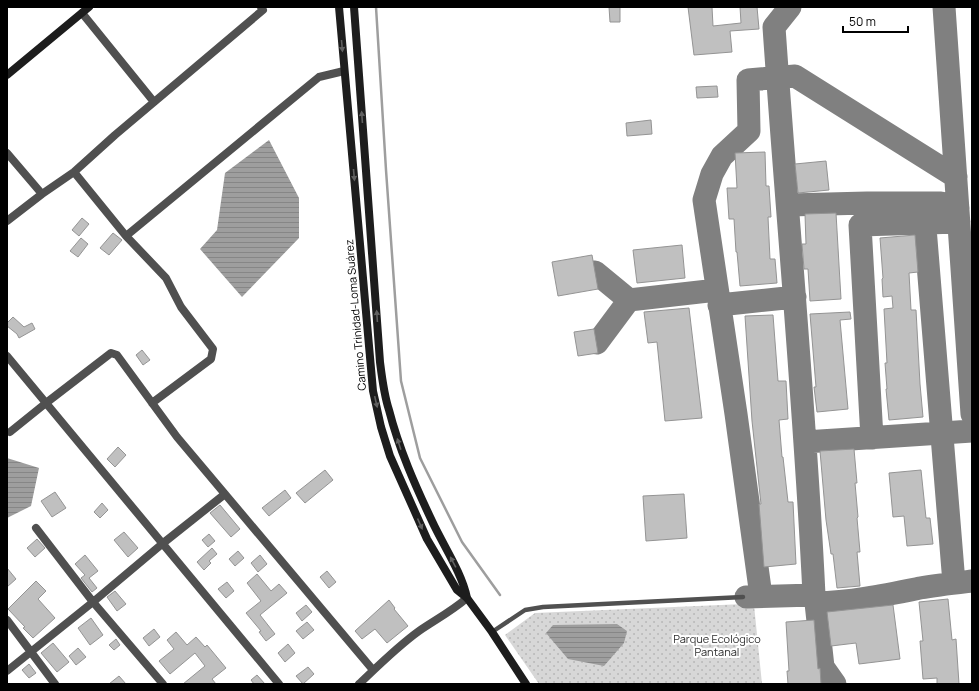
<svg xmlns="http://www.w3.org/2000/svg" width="979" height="691" viewBox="0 0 979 691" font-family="Manrope,sans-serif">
	<defs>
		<pattern id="green-dots" width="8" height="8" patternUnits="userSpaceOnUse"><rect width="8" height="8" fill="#d7d7d7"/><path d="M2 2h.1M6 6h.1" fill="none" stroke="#b7b7b7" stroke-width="1.8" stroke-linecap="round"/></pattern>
		<pattern id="water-rules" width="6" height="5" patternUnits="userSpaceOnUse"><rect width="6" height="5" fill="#9e9e9e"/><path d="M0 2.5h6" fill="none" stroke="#868686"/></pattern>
	</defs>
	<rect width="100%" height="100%" fill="#fff"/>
	<path fill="url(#green-dots)" d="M744,604L754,605L762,684H539L505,635L535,613Z"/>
	<path fill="url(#water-rules)" d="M269,140L299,198V238L242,297L200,249L217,230L225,173Z
		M7,458L39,468L31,506L7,518Z
		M617,624L627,631L624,643L604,666L568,659L546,633L553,625Z"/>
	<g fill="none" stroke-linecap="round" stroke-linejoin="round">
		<path stroke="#9e9e9e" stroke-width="2.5" d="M376,7L386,170L401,381L420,458L462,542L500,595"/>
		<path stroke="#808080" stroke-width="23" d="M790,7L774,27C787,216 805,405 814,595L816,603C851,602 885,595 920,588C937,585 955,583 972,581
			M944,7L972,414
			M923,203L954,583
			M789,205L867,203H941L958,208
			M595,272L629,300L717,290
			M719,305L795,297
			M597,343L629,300
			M872,438L860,225L959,222
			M805,442L972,431
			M761,596L736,414L704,200L712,174L722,156L749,131L748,80L795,76L956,177
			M746,597L814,595
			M816,603L823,667L835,684"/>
	</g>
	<path fill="#c0c0c0" stroke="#949494" d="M609,7H620V22H610Z
		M688,7H712L713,26L741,23L740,7H757L759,29L730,31L732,52L694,55Z
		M717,86L718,97L697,98L696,87Z
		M651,120L652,134L627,136L626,123Z
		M765,152L766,186H769L771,217H768L770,259H775L777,283L740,286L737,252H736L734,219H729L727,188H737L735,153Z
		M826,161L829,190L798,193L795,164Z
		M836,213L841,299L810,301L808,269H804L802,244H806L805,214Z
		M82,218L89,224L79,236L72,230Z
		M113,233L122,240L109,255L100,248Z
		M915,235L918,272L909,273L911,310H916L920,384L923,417L889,420L886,389H887L885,363H887L884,309L893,308L892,296L883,297L882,279L883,278L880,238Z
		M81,238L88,244L78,257L70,251Z
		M682,245L685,278L637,283L633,250Z
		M592,255L598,289L558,296L552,262Z
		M689,308L702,418L665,421L657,342L648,343L644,312Z
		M850,312L851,319L840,320L848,409L817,412L814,387H816L810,314Z
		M773,315L778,381H786L788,419L779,420L782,457H783L788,502H793L796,564L764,567L759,504H761L752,421L745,316Z
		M13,317L24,327L32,323L35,329L19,338L17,334L7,326V323Z
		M594,329L598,353L578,356L574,332Z
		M142,350L150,360L143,365L136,355Z
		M118,447L126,455L115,467L107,459Z
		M854,449L857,483H855L858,517L857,518L860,552H857L860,586L837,588L833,554H831L826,520L820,451Z
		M325,470L333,480L305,503L296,493Z
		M921,470L926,518H930L933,544L907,546L904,516L893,517L889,473Z
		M285,490L291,498L269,516L262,508Z
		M55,492L66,508L52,517L41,501Z
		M684,494L687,538L646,541L643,496Z
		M102,503L108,510L100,518L94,512Z
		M220,505L240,529L231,537L210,513Z
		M124,532L138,548L128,557L114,540Z
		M209,534L215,541L208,547L202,540Z
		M37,539L45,548L35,557L27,548Z
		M212,548L217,554L209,561L211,563L204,570L197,562Z
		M238,551L244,558L235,566L229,559Z
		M85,555L98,571L89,578L97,588L92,592L81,578L85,575L75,564Z
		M260,555L267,564L258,572L251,563Z
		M7,568L16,579L7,587Z
		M327,571L336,582L329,588L320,577Z
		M257,574L271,591L279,584L287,593L260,615L275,634L266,641L259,632L261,631L246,613L261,601L247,583Z
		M36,581L46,591L38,599L55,618L33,638L23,628L25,627L8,609Z
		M227,582L234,591L226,598L218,589Z
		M115,591L126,604L117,611L107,597Z
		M948,599L952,640L956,639L959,684H937V678L923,679L920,641H923L919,602Z
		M389,600L395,608L394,609L408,626L387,643L375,629L362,639L355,631Z
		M306,605L312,612L302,621L296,613Z
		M893,605L900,659L859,664L856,643L831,646L827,612Z
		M91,618L103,635L90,645L78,628Z
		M814,620L818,669L820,668L821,684H788L787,671H789L786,622Z
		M307,622L314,630L303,639L296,631Z
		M154,629L160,637L149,646L143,638Z
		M176,632L187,645L196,637L205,647L207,645L226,668L212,679L216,684H183L205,666L195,653L170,674L159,661L174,649L167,640Z
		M116,639L120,645L114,650L109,645Z
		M53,643L69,662L57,672L41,653Z
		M288,644L295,653L285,662L278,653Z
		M78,648L86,657L76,665L69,656Z
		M29,664L36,673L29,678L22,670Z
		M308,667L314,674L303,684L296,676Z
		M257,675L265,684H254L251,680Z
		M119,676L126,684H109Z"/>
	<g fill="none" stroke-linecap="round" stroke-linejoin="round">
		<path stroke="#505050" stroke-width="4.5" d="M492,632L525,610L543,607L743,597"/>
		<path stroke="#505050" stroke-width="8" d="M82,13L154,102
			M7,153L42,194
			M74,172L126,236L166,278L181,307L213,349L211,359L152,403
			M7,221L42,194L74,172L115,135L263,10L261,7
			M126,236L319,77L344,71
			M7,356L279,684
			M10,432L46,403L111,353L117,355L177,437L373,670
			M36,528L93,602L163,684
			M7,620L55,684
			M7,671L93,602L162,544L225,494
			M359,684C378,666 398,646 419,631C435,620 452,611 467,598"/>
		<path stroke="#1d1d1d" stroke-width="8" d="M339,7L373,391L381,427L390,456L427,539L457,590L467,598L492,632L526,684
			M354,7L380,362C382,378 384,395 389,410C399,449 415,485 432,521C443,545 462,573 467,598
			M7,75L89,7"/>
	</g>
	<defs><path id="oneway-solid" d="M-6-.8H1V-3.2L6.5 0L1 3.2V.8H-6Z"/></defs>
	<g fill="#616161">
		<use href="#oneway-solid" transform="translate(342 46) rotate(85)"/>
		<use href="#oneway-solid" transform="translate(362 117) rotate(-94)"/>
		<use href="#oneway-solid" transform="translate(354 175) rotate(85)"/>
		<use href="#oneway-solid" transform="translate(377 316) rotate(-94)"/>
		<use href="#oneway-solid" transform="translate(376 402) rotate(77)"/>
		<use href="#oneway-solid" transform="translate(399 444) rotate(-108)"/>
		<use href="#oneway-solid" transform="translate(420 524) rotate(66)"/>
		<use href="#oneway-solid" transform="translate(453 562) rotate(-118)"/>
	</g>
	<g text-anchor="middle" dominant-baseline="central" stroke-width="4" stroke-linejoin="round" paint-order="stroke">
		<g font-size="11" fill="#000" stroke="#fff">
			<text transform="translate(355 315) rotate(-95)">Camino Trinidad-Loma Suárez</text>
		</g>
		<g font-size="11" fill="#2e2e2e" stroke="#fff">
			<text x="717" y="638">Parque Ecológico<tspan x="717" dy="13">Pantanal</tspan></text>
		</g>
	</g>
	<rect width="979" height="691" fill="none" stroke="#000000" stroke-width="16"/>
	<path d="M843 26v6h65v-6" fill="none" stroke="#000000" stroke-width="2"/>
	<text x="849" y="26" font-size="12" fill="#000000" stroke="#ffffff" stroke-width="3" paint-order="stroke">50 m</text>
</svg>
